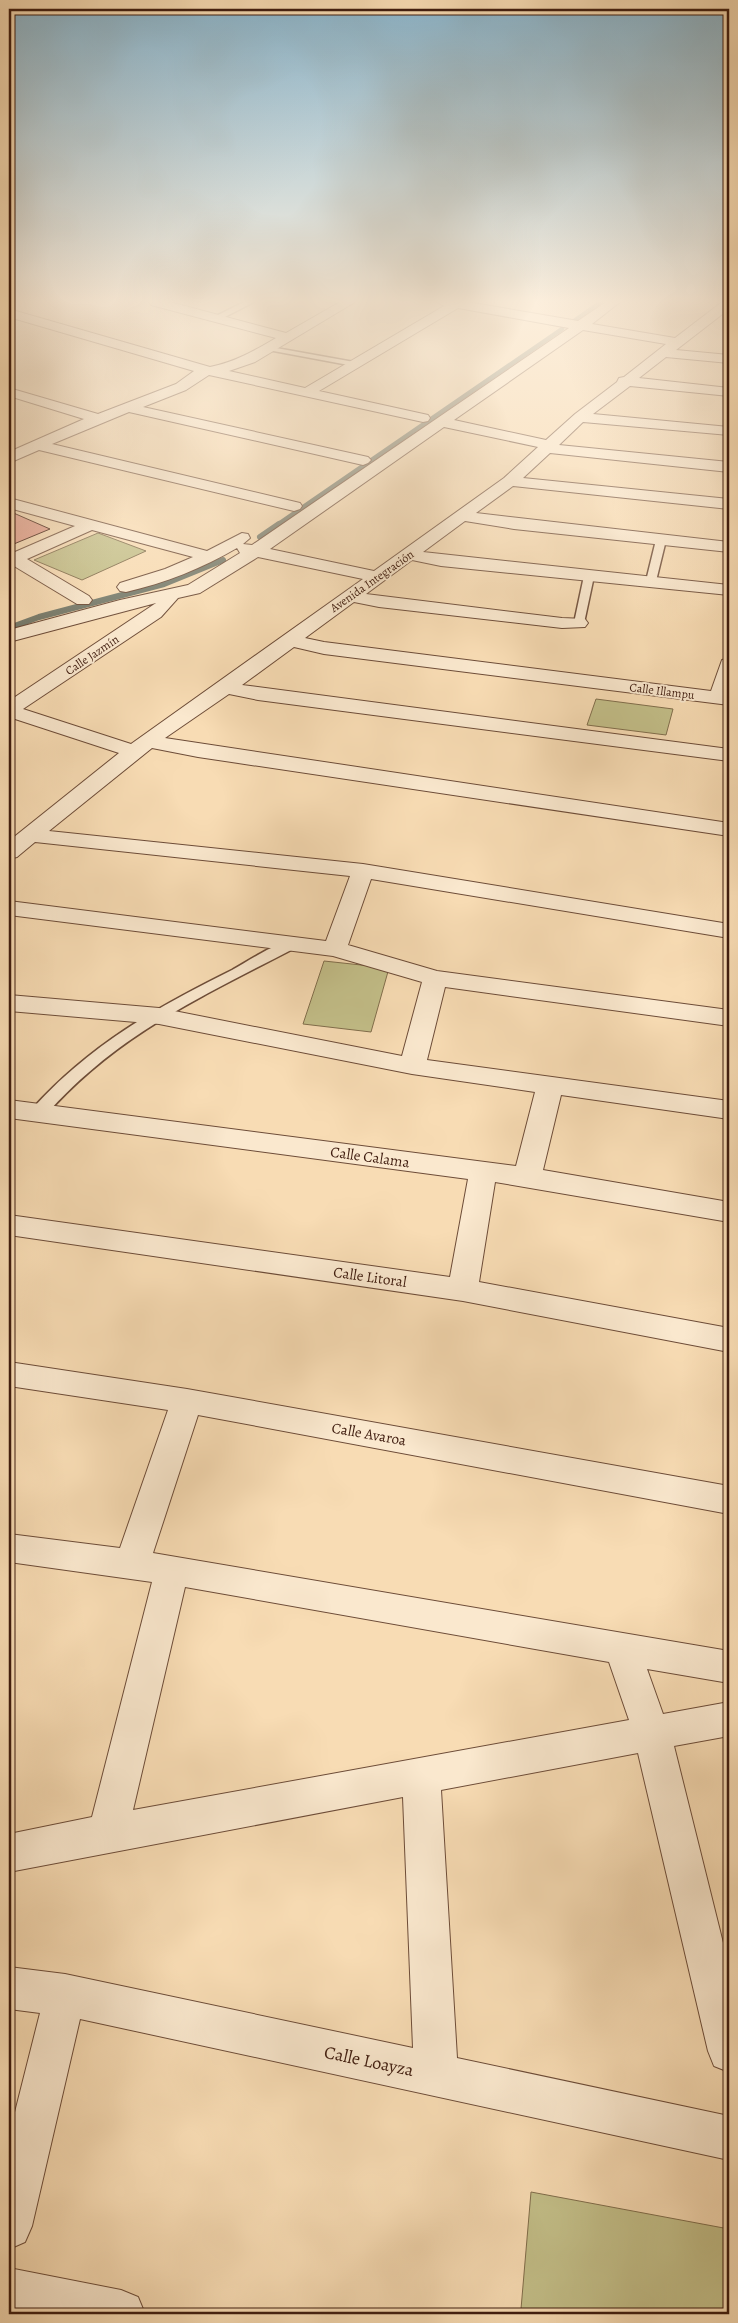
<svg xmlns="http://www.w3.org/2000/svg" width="738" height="2323" viewBox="0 0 738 2323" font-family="Alegreya,serif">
	<rect width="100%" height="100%" fill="#f8dcb4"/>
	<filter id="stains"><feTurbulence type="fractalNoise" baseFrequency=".004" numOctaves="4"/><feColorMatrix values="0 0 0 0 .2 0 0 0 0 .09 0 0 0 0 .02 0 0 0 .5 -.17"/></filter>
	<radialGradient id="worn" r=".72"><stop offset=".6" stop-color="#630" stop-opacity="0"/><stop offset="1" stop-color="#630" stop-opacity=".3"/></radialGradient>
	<path fill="#c3bf89" stroke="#816e4c" d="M98,533L146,551L82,580L34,560Z
		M596,699L673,709L666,735L587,725Z
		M324,961L389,968L371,1032L303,1024Z
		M531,2192L729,2229V2314H549L521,2309Z"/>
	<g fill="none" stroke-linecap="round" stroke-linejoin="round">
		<path stroke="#777c6d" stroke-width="4.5" d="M574,321L601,302
			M277,525L562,329"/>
		<path stroke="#777c6d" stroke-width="6" d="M260,537L279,524
			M9,628L39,617L164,584L223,560"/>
	</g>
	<path fill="#e59f8c" stroke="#3f1c0f" d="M9,511L50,529L9,546Z"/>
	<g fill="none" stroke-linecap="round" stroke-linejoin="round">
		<defs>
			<path id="lane" d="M244,302H254L219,320L212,318Z
				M265,346L354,362L358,364L354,366L268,350L264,348Z
				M661,537L666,540L656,581L651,584L647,583L646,581L656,540Z
				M589,573L594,576L584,623L579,626L574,623L584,576Z
				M290,941L297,945L295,948C201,997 115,1035 44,1117H32L30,1113L32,1109C90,1045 155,1008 232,970C250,960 270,946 290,941Z"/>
			<path id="street" d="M149,302H170L286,333L340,302H355L255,362L229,371L305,388L444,306L437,302H467L578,321L606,302H620L592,324L675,338L722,302H729V309L676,350L729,355V363L666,357L639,378L729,388V396L630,386L593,414L729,427V435L583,422L559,445L729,462V472L550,453L523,478L729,499V509L513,486L476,513L729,542V552L514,529L465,521L423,552L729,585V595L441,566L412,560L366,594L562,618L585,619L588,623L585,627L562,628L379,607L354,602L305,638L324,642L711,691L722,660L729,658V705L324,654L294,647L242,685L729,749V761L258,700L229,694L165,738L729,823V836L198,757L152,748L49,831L363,864L729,924V938L371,879L348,945L437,971L729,1010V1026L445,987L427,1060L729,1101V1119L561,1095L543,1170L729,1202V1222L495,1182L479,1282L729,1328V1352L463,1301L9,1235V1215L450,1277L468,1179L9,1118V1100L516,1166L535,1092L412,1074L159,1024L9,1011V995L159,1008L402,1056L422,982L333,956L9,915V901L326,941L350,876L35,842L17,857L9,859V841L119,753L9,717V701L156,603L9,642V630L120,600L188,585L240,553L237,548C203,568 165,583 126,592L120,591L117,587L120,583L165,569L193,557L92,530L27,559L89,596L92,600L89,604H77L9,563V551L15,552L75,526L9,508V498L207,551L242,533L248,534L250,538L243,544L252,545L569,328L458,308L319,391L428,415L430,418L428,421L423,422L209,375L186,390L143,407L368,457L371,460L368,463L363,465L129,412L52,444L300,503L302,506L300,509L294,511L39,450L9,463V452L84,419L9,396V388L98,414L176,384L194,371L9,317V309L210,367C235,362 254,351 276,338L151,305ZM583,330L666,344L624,377L619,378L617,382L575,414L546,440L454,420ZM444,427L538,447L504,478L374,571L270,549ZM258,557L363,579L131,744L23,709L161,617L178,598L200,593Z
				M9,1362L187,1389L729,1486V1514L198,1415L153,1553L729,1651V1683L647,1669L663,1714L729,1702V1736L674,1746L729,1967V2072L714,2066L708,2051L638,1753L441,1790L457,2058L729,2116V2160L80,2019L32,2226L25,2242L9,2249V2136L40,2013L9,2009V1967L65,1974L413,2048L403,1797L9,1872V1834L92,1817L152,1582L9,1562V1534L120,1548L168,1410L9,1386ZM185,1587L609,1662L629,1720L133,1810Z
				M9,2268L121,2290L138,2297L145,2314H9Z"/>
		</defs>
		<use href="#lane" stroke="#6d4c38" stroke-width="3"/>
		<use href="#street" stroke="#6d4c38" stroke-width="2"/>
		<use href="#lane" fill="#fae8ce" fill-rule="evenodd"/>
		<use href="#street" fill="#fae8ce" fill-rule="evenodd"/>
	</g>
	<linearGradient id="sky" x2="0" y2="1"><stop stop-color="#8ab7d0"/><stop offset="0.48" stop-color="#fcefdd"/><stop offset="1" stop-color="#fcefdd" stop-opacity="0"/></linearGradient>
	<rect width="738" height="627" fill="url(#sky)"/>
	<g text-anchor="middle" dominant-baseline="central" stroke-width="4" stroke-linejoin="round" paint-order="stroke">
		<g font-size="12" fill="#3f1c0f" stroke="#fae8ce">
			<text transform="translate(372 581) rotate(-35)">Avenida Integración</text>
			<text transform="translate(92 655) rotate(-34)">Calle Jazmín</text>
			<text transform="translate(662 691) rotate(7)">Calle Illampu</text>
		</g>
		<g font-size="15" fill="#3f1c0f" stroke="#fae8ce">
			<text transform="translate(370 1157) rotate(8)">Calle Calama</text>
			<text transform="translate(370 1277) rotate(8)">Calle Litoral</text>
			<text transform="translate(369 1434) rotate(10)">Calle Avaroa</text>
		</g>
		<g font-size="18" fill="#3f1c0f" stroke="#fae8ce">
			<text transform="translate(369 2061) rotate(12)">Calle Loayza</text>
		</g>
	</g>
	<rect width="738" height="2323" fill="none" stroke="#f8dcb4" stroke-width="30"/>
	<rect x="10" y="10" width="718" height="2303" fill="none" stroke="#3f1c0f" stroke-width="2.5"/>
	<rect x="15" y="15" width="708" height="2293" fill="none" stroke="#3f1c0f"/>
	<rect width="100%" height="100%" filter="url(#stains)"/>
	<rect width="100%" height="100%" fill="url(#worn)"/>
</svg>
